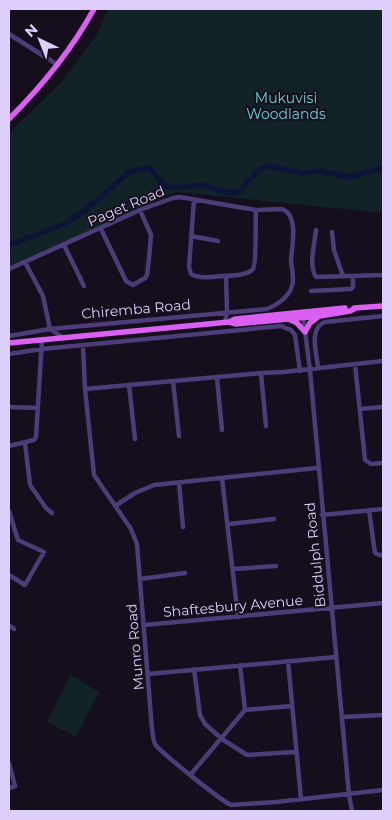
<svg xmlns="http://www.w3.org/2000/svg" width="392" height="820" viewBox="0 0 392 820" font-family="Montserrat,sans-serif">
	<rect width="100%" height="100%" fill="#140e1d"/>
	<path fill="#112326" d="M108,9H383V213L176,192L9,269V133L63,80L97,35Z
		M71,675L99,692L76,737L47,722Z"/>
	<g fill="none" stroke-linecap="round" stroke-linejoin="round">
		<path stroke="#0d1337" stroke-width="5.5" d="M9,245L65,224L87,209L129,172L149,168L165,186L177,188L202,185L220,191L233,193L240,191L258,171L268,166L302,173L320,171L349,177L383,168"/>
		<path stroke="#4c3d78" stroke-width="4.5" d="M9,34L58,65
			M194,200L189,267L191,274C200,279 212,277 222,276C230,276 247,276 253,269C257,264 255,221 256,210
			M101,229L126,281L133,285L145,278L147,275L149,258L151,235L140,210
			M316,230C315,243 308,265 316,277L383,275
			M332,232L334,250L343,276
			M191,236L218,241
			M64,245L84,286
			M25,262L43,296L50,329L62,337
			M9,269L140,210L173,198L180,197L256,210L282,209C299,215 292,246 291,259C291,268 295,278 292,286C289,297 277,305 267,309L50,329L9,336
			M311,291L351,289L353,287V276
			M303,315L310,370L349,795L352,811
			M225,323L227,312L226,276
			M83,346L85,389L94,475L131,529L137,544L152,729C153,734 153,740 155,744C160,752 223,802 231,805L276,802L383,790
			M9,354L42,349L281,326L291,330L295,335L300,371
			M355,364L365,460L371,464L383,463
			M318,368C317,354 308,328 325,322L383,316
			M261,373L266,426
			M217,378L222,430
			M173,381L179,436
			M129,385L135,439
			M85,389L261,373L283,372L383,361
			M9,407L38,408
			M360,409L383,407
			M25,443L30,485L46,508L52,513
			M9,446L34,440L36,437L42,339
			M222,478L238,617
			M179,483L183,527
			M115,506L135,493L154,485L317,468
			M369,510L375,553L379,555H383
			M9,511L18,540L44,552L25,585L9,575
			M322,515L383,509
			M229,524L274,519
			M234,569L276,566
			M140,579L185,573
			M9,625L14,629
			M144,625L383,603
			M288,661L301,799
			M240,665L245,710L292,706
			M194,669L200,715L205,724L222,739L247,755L296,752
			M148,674L336,657
			M342,717L383,715
			M9,763L15,786L9,788
			M191,774L245,710"/>
		<path stroke="#d960f0" stroke-width="5.5" d="M9,119C42,86 71,51 94,9
			M354,308L383,306
			M289,319L297,323L305,332L310,323L318,317
			M229,322L235,319L345,308
			M9,343L229,322L236,324L320,316L350,311L356,308"/>
	</g>
	<g text-anchor="middle" dominant-baseline="central" stroke-width="4" stroke-linejoin="round" paint-order="stroke">
		<g font-size="14" fill="#62d3cf" stroke="#140e1d">
			<text x="286" y="98">Mukuvisi<tspan x="286" dy="16">Woodlands</tspan></text>
		</g>
		<g font-size="14" fill="#ddcefb" stroke="#140e1d">
			<text transform="translate(126 206) rotate(-23)">Paget Road</text>
			<text transform="translate(136 309) rotate(-5)">Chiremba Road</text>
			<text transform="translate(315 555) rotate(-96)">Biddulph Road</text>
			<text transform="translate(233 606) rotate(-5)">Shaftesbury Avenue</text>
			<text transform="translate(135 647) rotate(-95)">Munro Road</text>
		</g>
	</g>
	<rect width="392" height="820" fill="none" stroke="#ddcefb" stroke-width="20"/>
	<g transform="translate(40 40) rotate(317)" stroke="#140e1d" stroke-width="4" paint-order="stroke">
	<path d="M0-4L9 19L0 12L-9 19Z" fill="#ddcefb"/>
	<text y="-8" font-size="14" font-weight="bold" text-anchor="middle" fill="#ddcefb">N</text>
	</g>
</svg>
